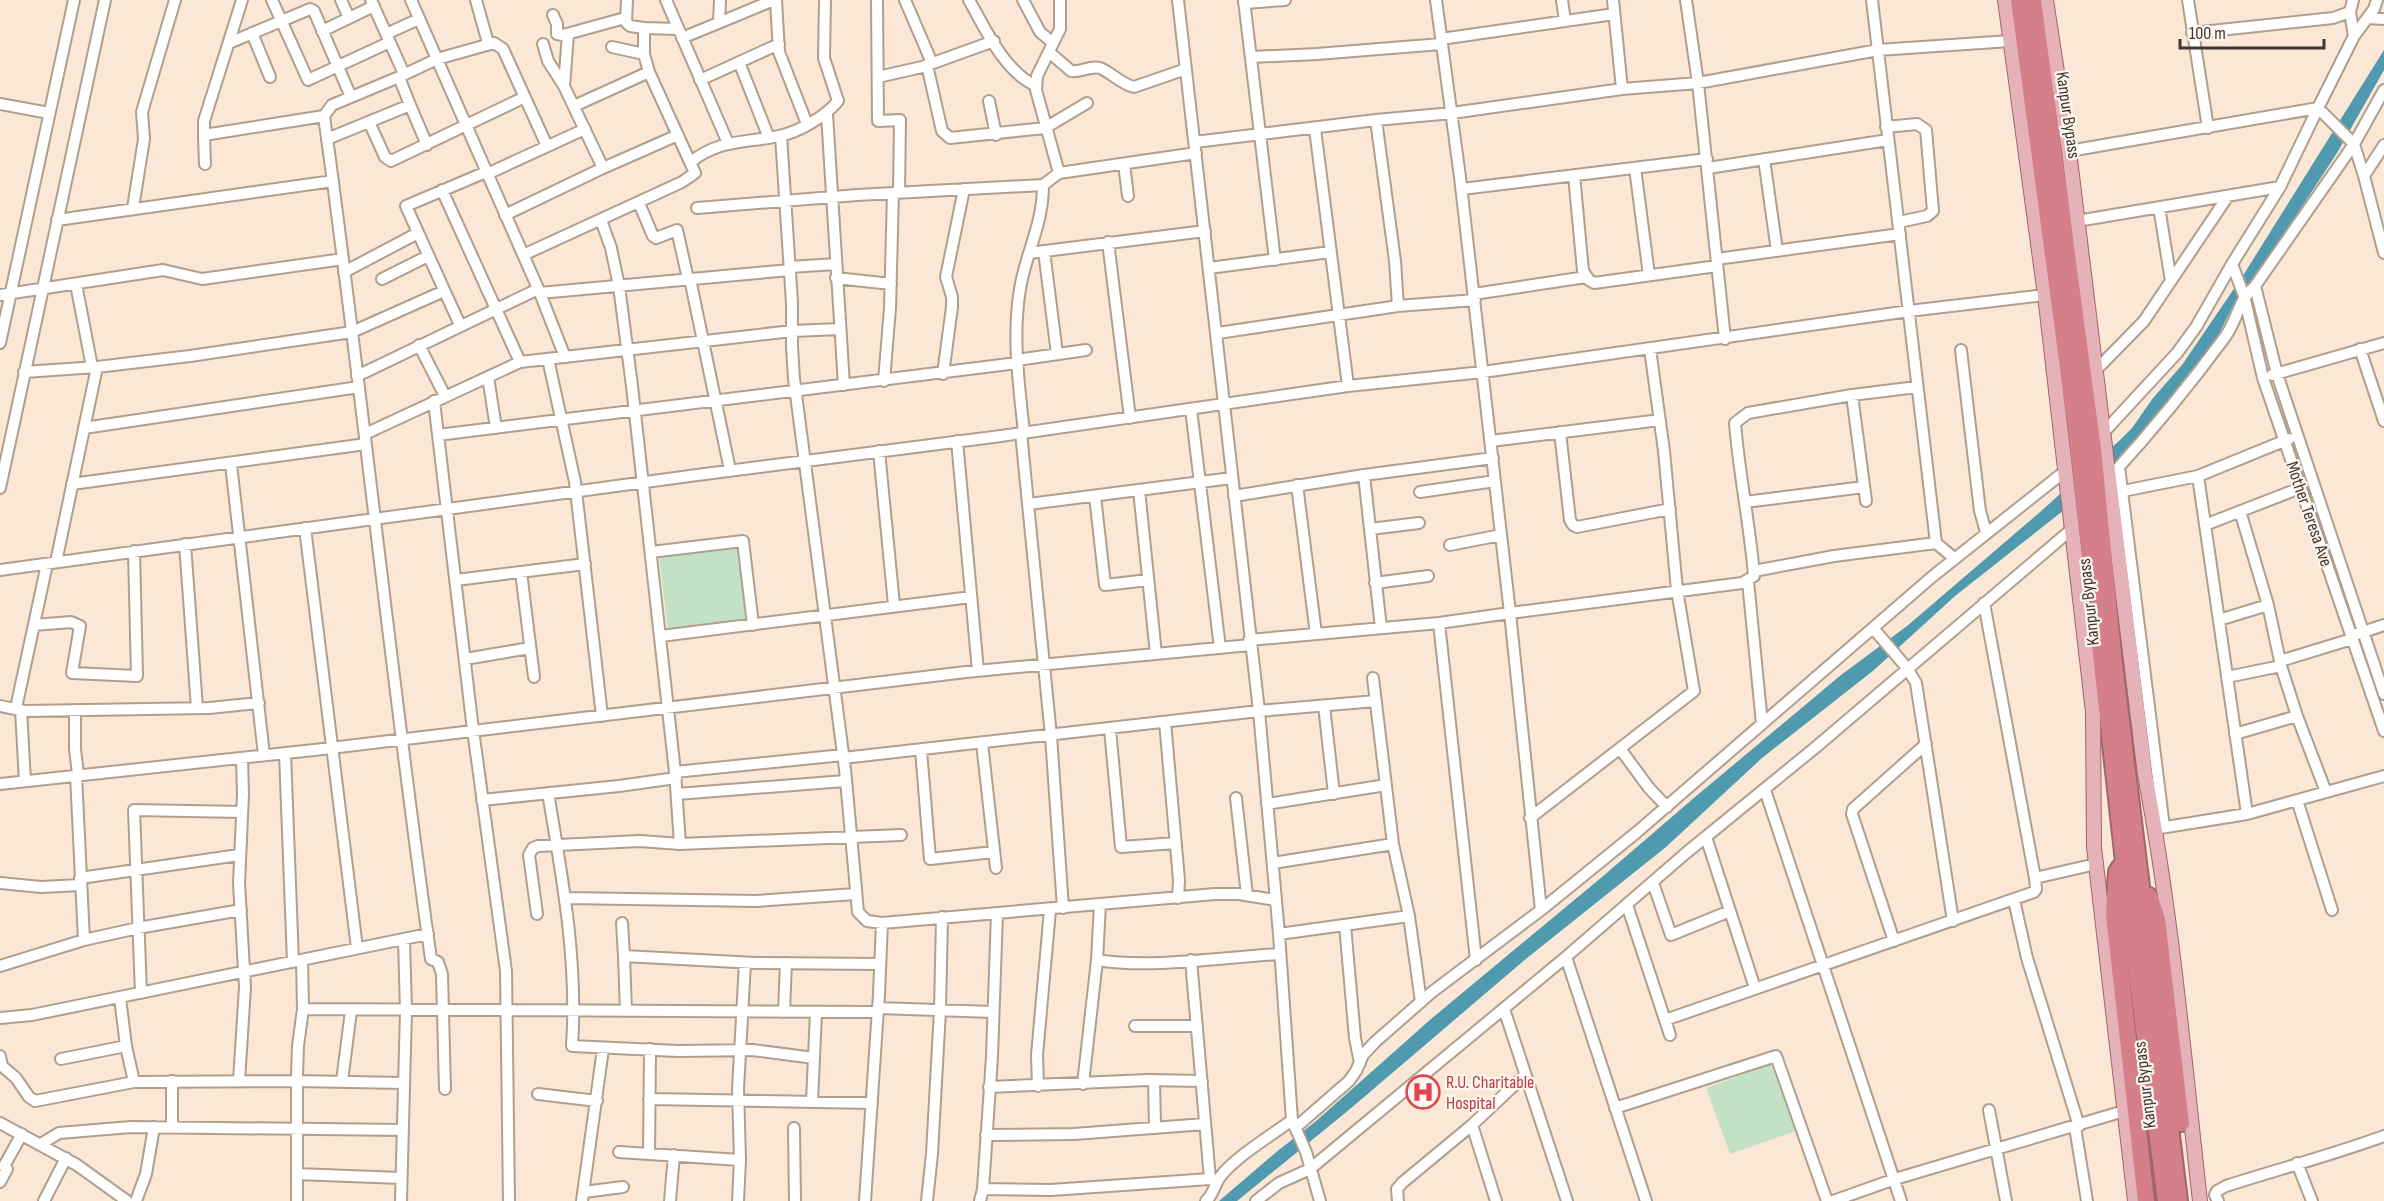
<svg xmlns="http://www.w3.org/2000/svg" width="2384" height="1201" viewBox="0 0 2384 1201" font-family="'Sofia Sans Condensed',sans-serif">
	<rect width="100%" height="100%" fill="#fae7d5"/>
	<path fill="#c3e2c5" d="M739,547L747,619L668,630L659,556Z
		M1771,1064L1796,1131L1730,1154L1706,1088Z"/>
	<path fill="#4f9aaf" d="M2384,50V70L2337,153L2253,281L2237,298L2217,338L2121,459L2064,510L1955,596L1874,670L1762,758L1666,847L1527,958L1350,1109L1237,1201H1219L1280,1149L1315,1122L1431,1019L1602,877L1695,797L1841,675L1907,626L2039,513L2120,440L2132,428L2153,398L2182,365L2244,274Z"/>
	<g fill="none" stroke-linecap="round" stroke-linejoin="round">
		<defs>
			<path id="minor" d="M242,0L204,121V135L324,116C363,397 391,679 431,959L438,962L442,974L445,1089
				M272,0L308,80L390,42
				M341,0L349,18
				M371,0L404,74
				M411,0L540,293L790,270
				M476,0L488,43
				M666,0L728,143
				M776,0L779,52L807,124
				M877,0L878,121L900,120L899,192
				M905,0L932,63
				M969,0C986,30 1004,71 1036,86
				M1023,0L1040,32L1053,43
				M1178,0L1259,711L1279,934L1292,1120L1306,1152L1320,1201
				M1244,0L1275,260
				M1436,0L1460,177L1510,613L1742,583L1754,576C1750,525 1739,474 1735,423L1748,413L1852,395L1917,387
				M1562,0L1565,21
				M1613,0L1622,89
				M1686,0L1698,83L1725,339
				M1872,0L1936,543L1954,558
				M2188,0L2208,128
				M2353,0L2350,12L2354,36
				M1244,3L1285,0
				M553,15L557,24V34L563,35L625,18
				M2368,18L2384,19
				M719,22L720,0
				M644,28L678,29
				M322,31L374,6
				M252,33L270,77
				M2192,33L2333,18L2350,12
				M386,34L419,19
				M568,34L564,86L603,168L678,135
				M682,38L774,0
				M1441,39L1614,14
				M229,43L310,9L314,11L351,97
				M543,44L548,61L564,86
				M612,47L644,54
				M1049,52L1071,71C1081,73 1090,65 1100,68C1112,73 1121,84 1134,87L1186,69
				M1251,57L1317,54L1441,44
				M739,62L769,138
				M927,65L942,131L950,138L1045,128L1087,103
				M878,77L922,67L994,41
				M700,80L779,44
				M989,101L996,135
				M0,104L49,113
				M410,105L427,145
				M574,106L649,72
				M827,114L844,385
				M324,116L332,105L399,77
				M1376,120L1395,261L1398,306
				M369,122L385,157L391,161L525,97
				M1886,127L1917,124L1926,130L1933,211L1927,216L1899,222
				M1315,129L1348,386
				M204,135L205,164
				M781,136L792,303V347L794,379L845,769L858,912L867,921L882,923L1215,894H1239L1275,900
				M327,139L410,105L399,77L437,59L494,43L503,49L547,146
				M1195,142L1376,120L1452,113L1622,89L1698,83L1878,50L2010,41
				M2069,151L2318,108L2354,36L2374,9L2377,0
				M1764,159L1777,251
				M691,162C719,139 746,143 779,136C799,132 826,116 838,101L824,58L825,0
				M1124,164L1128,196
				M1635,168L1649,275
				M1708,168L1888,140
				M1059,173L1036,90L1037,76L1060,29V0
				M487,174L585,129
				M1574,175L1583,271L1589,280L1594,283L1717,266
				M2364,176L2384,253
				M1462,189L1707,159
				M442,190L520,362
				M639,203L653,236L656,238L677,230L688,279
				M2159,207L2171,281
				M133,208L144,139L142,112L175,0
				M697,208L857,195L1043,185L1059,173L1196,153
				M505,215L603,168
				M57,220L333,181
				M601,220L611,248L619,286L632,386L675,772L680,844
				M2077,221L2280,187
				M1108,242L1130,418
				M1044,251L1057,354
				M1029,253L1205,231
				M523,255L682,182L695,173L649,72L644,54V28L630,26L626,22L627,0
				M1717,259L1900,234
				M2232,264L2244,296L2263,378L2384,731
				M790,267L836,264
				M1209,268L1330,252
				M344,272L418,233
				M836,278L891,284
				M382,279L428,256
				M690,279L730,470
				M76,284L92,367
				M2255,286L2277,374L2384,694
				M540,293L565,357
				M1474,294L1586,277
				M0,295L163,270L202,279L343,259
				M460,325L406,206L486,172
				M1218,333L1398,306L1475,300
				M0,343L74,0
				M419,345L445,396
				M2360,349L2384,421
				M1961,350L1980,511L1986,532
				M548,359L575,482L602,716
				M1017,360L1086,350
				M2096,370L2144,321L2228,196
				M24,372L97,367L190,356L352,332L444,291
				M943,374L952,307V297L946,277L964,189
				M2272,375L2384,343
				M357,376L538,289
				M488,377L496,428
				M884,381L890,308L893,193
				M1852,395L1866,501
				M434,401L473,730L506,971L509,1201
				M1191,409L1220,648
				M84,428L359,387
				M1560,432L1570,520L1573,525L1577,527L1670,509
				M2104,432L2177,353L2196,327L2232,264L2280,187L2318,108L2354,144L2364,176L2384,145
				M1021,433L1051,736L1063,908
				M1024,433C1019,385 1012,337 1020,289C1026,252 1043,225 1043,185
				M365,434L520,362L792,331L840,329
				M438,435L1017,363
				M957,441L978,671
				M1491,441L1660,420
				M879,451L894,605
				M231,464L264,755
				M2119,467L2164,827
				M1364,475L1493,458
				M2198,476L2247,814
				M2110,477C2151,432 2189,386 2225,337C2238,319 2237,302 2255,286L2354,144L2384,90
				M72,484L366,444
				M1297,485L1316,634
				M0,488L105,0
				M1139,490L1156,654
				M2123,491L2198,476L2289,439
				M1420,492L1495,481
				M1095,496L1105,585L1148,580
				M1234,496L1364,475L1381,628
				M1745,502L1864,487
				M1029,504L1232,478
				M2205,525L2300,488
				M305,528L357,948
				M1370,529L1419,523
				M185,544L197,708
				M1450,545L1501,535
				M651,552L743,541L753,625
				M56,562L97,367
				M0,570L697,475L1001,436L1348,386L1483,372L1909,311L2045,295
				M1754,571L1834,556L1936,543
				M521,572L534,677
				M456,580L585,564
				M1748,581L1762,724
				M1375,583L1428,576
				M2268,605L2281,666
				M2219,620L2268,605L2240,511
				M1439,623L1476,960
				M34,625L71,622L80,626L72,673L137,676L134,551
				M1873,628L1907,668L1916,683L1953,921
				M2357,634L2384,625
				M661,636L971,597
				M1249,640L1439,623L1510,613L1541,910
				M465,659L530,648
				M2280,661L2352,639
				M2227,677L2281,666L2297,716
				M1373,678L1393,844L1409,916L1421,1002
				M0,706L25,711L209,708L259,703
				M1324,706L1334,794
				M16,708L47,564
				M21,710L25,781
				M75,710V749L78,774
				M1165,722L1179,880L1178,898
				M1110,729L1121,847L1176,843
				M2235,734L2297,716L2326,792
				M982,743L996,868
				M921,750L930,859L994,852
				M1621,750L1649,788L1667,807
				M285,753L293,962
				M843,758L1259,711L1376,701
				M675,772L843,755
				M76,775L84,940
				M0,784L314,750L966,672L1250,645
				M1765,790L1901,1201
				M548,793C562,876 578,961 572,1046L678,1051L753,1050L814,1058
				M677,794L845,781
				M1236,798L1247,895
				M482,800L619,786L676,778
				M2297,800L2332,910
				M1267,804L1386,785
				M1530,818L1694,691L1677,590L1664,451L1650,349
				M2160,828L2247,814L2384,776
				M1706,837L1755,988
				M1273,863L1393,844
				M80,878L239,855
				M2035,878L2096,864
				M0,883L41,887L80,885
				M1653,883L1671,935L1730,911
				M566,898L756,901L855,894
				M2014,900L2027,958L2079,1126
				M1627,905L1670,1035
				M537,914L529,855L533,848L538,846L640,841L680,844L901,835
				M622,923L624,956
				M1345,925L1355,1038L1360,1063
				M1279,934L1409,916
				M1894,941L1852,814L1853,809L1926,744
				M1566,957L1646,1201
				M1097,960C1152,969 1223,957 1280,954
				M1191,960L1210,1179L1217,1182
				M0,966L84,940L138,928L241,910
				M141,993L134,810L242,812
				M120,998L126,1046L134,1082
				M878,1008L993,1012
				M303,1009L878,1012
				M1504,1009L1567,1201
				M626,1011L624,956L755,963L880,964
				M784,1012L786,963
				M0,1018L32,1015L428,934
				M1665,1020L2034,892L2036,889L2035,878L1984,603
				M1135,1026H1197
				M0,1056L2,1066L16,1078L29,1097L35,1101L134,1082L297,1081L404,1083
				M61,1059L126,1046
				M1154,1080L1155,1128
				M239,1081L245,987L239,883L243,794L242,758
				M342,1081L351,1011
				M1083,1084L1097,960L1100,904
				M1038,1086L1037,1055L1050,910
				M989,1087L1148,1080L1202,1081
				M538,1094L597,1101
				M649,1099L872,1103
				M812,1102L816,1012
				M1615,1108L1776,1056L1827,1201
				M1989,1110L2006,1201
				M0,1123L77,1165L127,1201
				M1472,1125L1496,1201
				M172,1127V1081
				M2075,1127L2087,1201
				M794,1128L795,1201
				M1295,1128L1349,1081L1356,1071L1363,1055L1375,1042L1432,992L1541,910L1637,832L1933,576L2064,472
				M986,1135L1074,1134L1205,1124
				M41,1144L59,1133L131,1127L403,1130
				M619,1152L740,1160
				M649,1154L650,1049
				M2297,1163L2312,1201
				M4,1166L22,1134
				M297,1174L401,1178
				M0,1182L7,1169
				M983,1189L1051,1190L1210,1179
				M584,1192L623,1187
				M44,1201L66,1158
				M136,1201L146,1174L154,1127
				M297,1201V1074L298,1046L303,1009L302,960
				M401,1201L406,1011L404,939
				M582,1201L603,1049
				M670,1201L674,1155
				M738,1201L740,1160L738,1089L745,963
				M865,1201L879,994L882,923
				M927,1201L932,1154L940,1010L942,917
				M980,1201L983,1189L992,1057L997,913
				M1206,1201C1214,1194 1214,1185 1220,1177C1235,1157 1272,1135 1292,1120
				M1256,1201L1279,1183L1310,1169L1566,957L1686,853L1816,747L2072,529
				M1398,1201L1397,1189L1402,1183L1472,1125L1525,1075
				M1833,1201L1895,1179L2124,1111
				M2218,1201L2215,1195L2217,1191L2226,1186C2279,1169 2332,1155 2384,1136"/>
			<path id="major" d="M2005,0L2045,295L2093,712L2094,847L2135,1201
				M2046,0L2069,151L2145,775C2172,916 2184,1059 2200,1201"/>
			<path id="highway" d="M2019,0L2076,428L2133,943L2166,1201
				M2033,0L2093,449L2114,664L2179,1201
				M2120,867L2117,872L2114,915L2146,1201
				M2149,896L2157,919L2181,1123"/>
		</defs>
		<use href="#minor" stroke="#b19f8e" stroke-width="14"/>
		<use href="#major" stroke="#a0666b" stroke-width="16"/>
		<use href="#highway" stroke="#a0666b" stroke-width="20"/>
		<use href="#minor" stroke="#fff" stroke-width="10"/>
		<use href="#major" stroke="#e6b2b9" stroke-width="14"/>
		<use href="#highway" stroke="#d57f8b" stroke-width="16"/>
	</g>
	<defs>
		<symbol id="hospital-ring" viewBox="-11 -11 22 22"><circle r="9.5" fill="#fef6ef" stroke="#e0444e" stroke-width="1.5"/><path d="M-5-5h3v3.5h4V-5h3V5h-3V1.5h-4V5h-3Z" fill="#e0444e"/></symbol>
	</defs>
	<g fill-rule="evenodd">
		<use href="#hospital-ring" x="1404" y="1073" width="38" height="38"/>
	</g>
	<g text-anchor="middle" dominant-baseline="central" stroke-width="4.5" stroke-linejoin="round" paint-order="stroke">
		<g font-size="18" fill="#3e3730" stroke="#fef6ef">
			<text transform="translate(2068 115) rotate(82)">Kanpur Bypass</text>
			<text transform="translate(2309 514) rotate(71)">Mother Teresa Ave</text>
			<text transform="translate(2089 602) rotate(-96)">Kanpur Bypass</text>
			<text transform="translate(2145 1085) rotate(-97)">Kanpur Bypass</text>
		</g>
		<g font-size="18" fill="#be3a42" stroke="#fef6ef" text-anchor="start">
			<text x="1446" y="1082">R.U. Charitable<tspan x="1446" dy="21">Hospital</tspan></text>
		</g>
	</g>
	<path d="M2180 39v9h144v-9" fill="none" stroke="#3e3730" stroke-width="3"/>
	<text x="2189" y="39" font-size="18" fill="#3e3730" stroke="#fef6ef" stroke-width="4.5" paint-order="stroke">100 m</text>
</svg>
